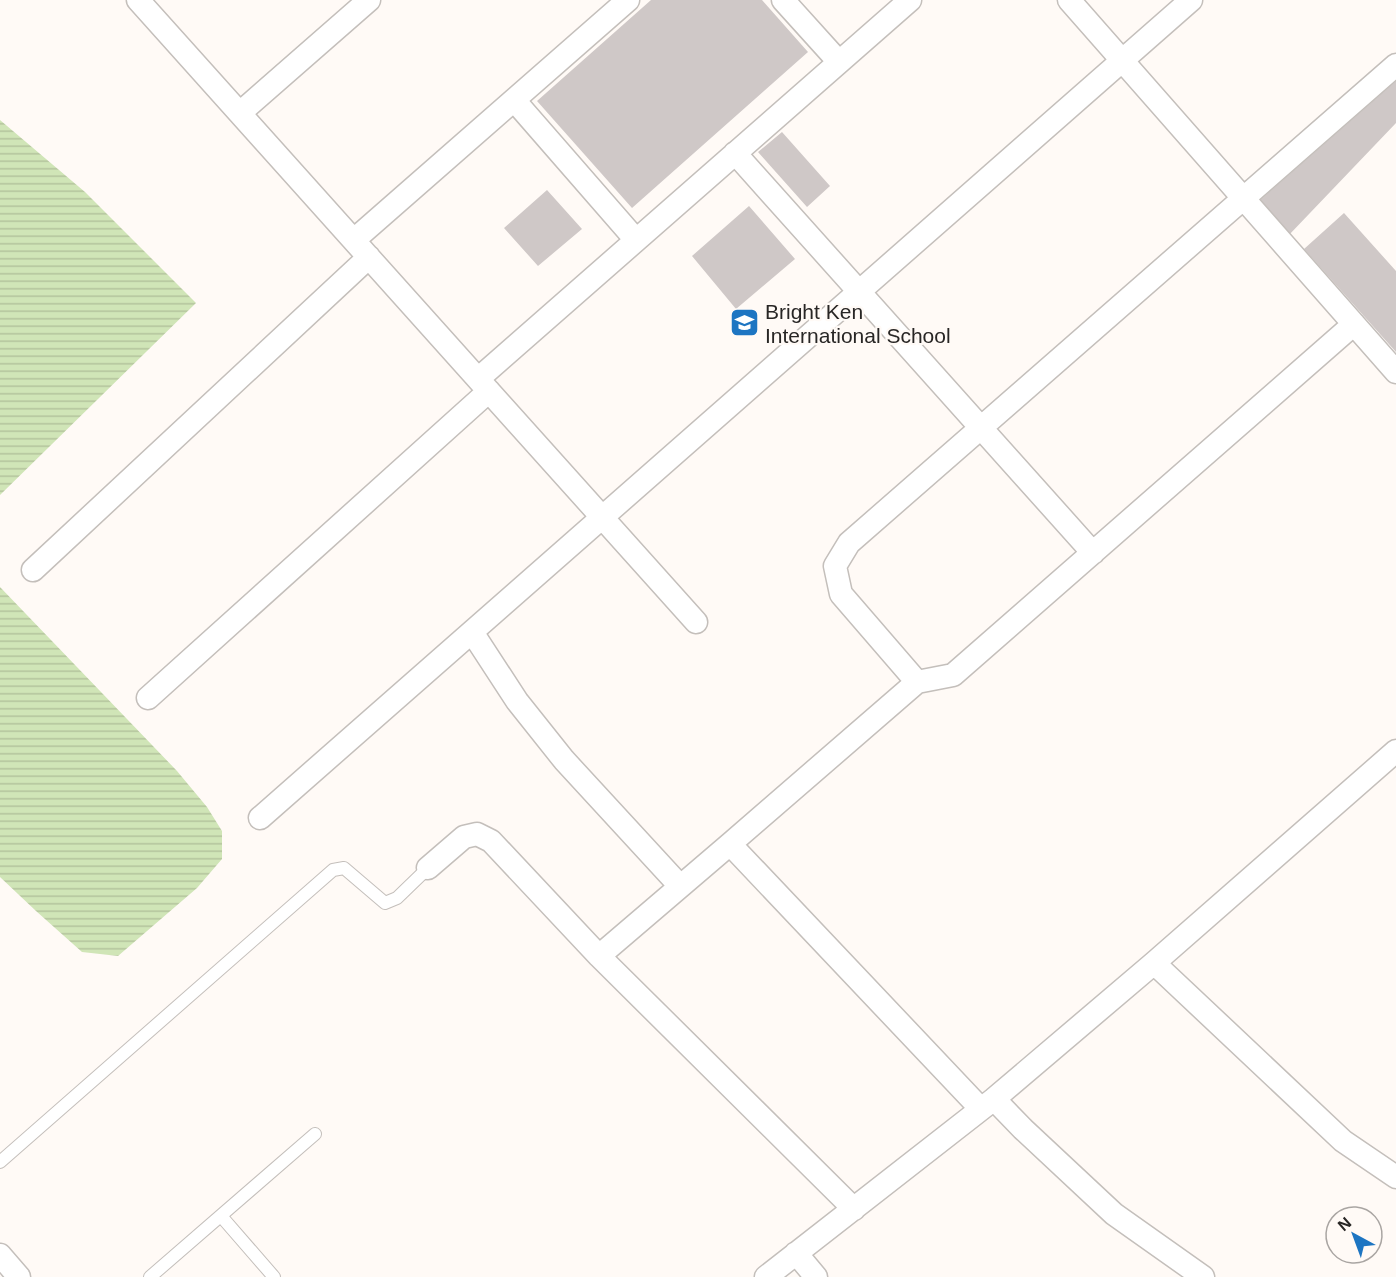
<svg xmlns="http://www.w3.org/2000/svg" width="1396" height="1277" viewBox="0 0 1396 1277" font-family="Arial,sans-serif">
	<defs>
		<pattern id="water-rules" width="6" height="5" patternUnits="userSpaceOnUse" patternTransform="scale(1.5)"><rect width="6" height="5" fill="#d0e5b7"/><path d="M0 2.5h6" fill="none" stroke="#b3c49d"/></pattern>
	</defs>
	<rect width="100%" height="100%" fill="#fffaf6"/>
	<path fill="url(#water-rules)" d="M0,120L85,192L196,303L0,495Z
		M0,587L177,771L207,807L222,831V859L197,888L118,956L82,952L36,911L0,877Z"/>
	<path fill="#cfc8c7" d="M651,0H762L808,52L632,208L537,101Z
		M1396,81V123L1288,236L1259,201Z
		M782,132L830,186L807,207L758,152Z
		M547,190L582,229L538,266L504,228Z
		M749,206L795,259L736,309L692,256Z
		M1344,213L1396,271V352L1304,249Z"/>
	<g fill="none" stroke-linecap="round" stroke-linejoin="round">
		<defs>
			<path id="lane" d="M0,1162L333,870L344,868L385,903L397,898L428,868
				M221,1216L274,1277
				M150,1277L315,1134"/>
			<path id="street" d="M138,0L696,622
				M783,0L839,62
				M1069,0L1396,372
				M514,100L636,240
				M240,113L369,0
				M735,153L1093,553
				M354,240L628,0
				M478,379L910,0
				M33,570L369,257
				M472,632L517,701L564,760L680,886
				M917,682L841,594L835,566L849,543L1396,65
				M148,698L489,391
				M260,818L1191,0
				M730,844L981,1109
				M428,868L464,837L477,834L491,841L599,956L854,1209
				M599,956L730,844L917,682L953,675L1354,324
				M1154,963L1343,1141L1396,1177
				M994,1099L1023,1129L1114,1214L1203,1277
				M796,1253L816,1277
				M0,1255L19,1277
				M766,1277L994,1099L1154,963L1396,751"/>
		</defs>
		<use href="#lane" stroke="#c4bfbb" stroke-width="14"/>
		<use href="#street" stroke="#c4bfbb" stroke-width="25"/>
		<use href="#lane" stroke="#fff" stroke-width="12"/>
		<use href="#street" stroke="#fff" stroke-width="22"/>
	</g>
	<defs>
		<symbol id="school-square" viewBox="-11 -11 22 22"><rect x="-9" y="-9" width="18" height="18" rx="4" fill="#1d75c2" stroke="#fffaf6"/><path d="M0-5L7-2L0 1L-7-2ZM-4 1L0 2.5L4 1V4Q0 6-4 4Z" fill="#fff"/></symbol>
	</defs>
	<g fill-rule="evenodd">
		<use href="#school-square" x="728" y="306" width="33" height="33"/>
	</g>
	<g text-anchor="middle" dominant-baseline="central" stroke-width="4.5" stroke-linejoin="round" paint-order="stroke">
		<g font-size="21" fill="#282625" stroke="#fffaf6" text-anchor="start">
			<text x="765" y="311">Bright Ken<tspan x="765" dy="24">International School</tspan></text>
		</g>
	</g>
	<g transform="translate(1354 1235) rotate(319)"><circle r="28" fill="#fffaf6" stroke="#a9a5a2" stroke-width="1.5"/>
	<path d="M0-4.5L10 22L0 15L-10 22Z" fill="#1d75c2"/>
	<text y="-9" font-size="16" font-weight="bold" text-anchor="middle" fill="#282625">N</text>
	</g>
</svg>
